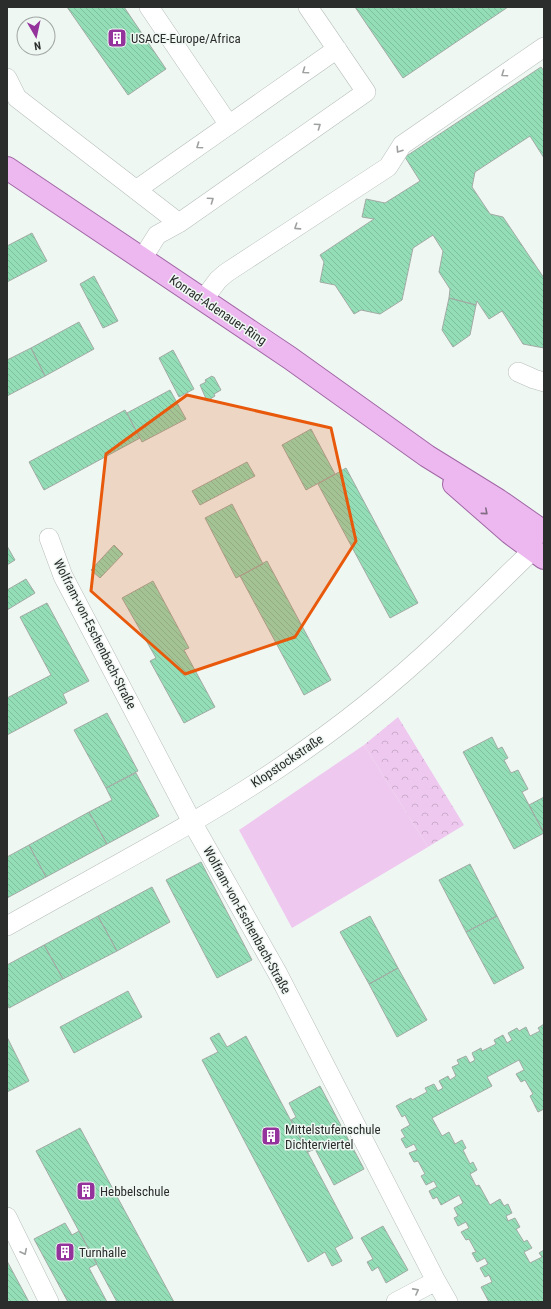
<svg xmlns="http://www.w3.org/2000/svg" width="551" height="1309" viewBox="0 0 551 1309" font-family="'Roboto Condensed',sans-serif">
	<defs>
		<pattern id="park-crowns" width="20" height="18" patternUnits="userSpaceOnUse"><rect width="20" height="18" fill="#eec8ef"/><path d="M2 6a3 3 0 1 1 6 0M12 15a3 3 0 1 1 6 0" fill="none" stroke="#ccaccd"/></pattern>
		<pattern id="building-back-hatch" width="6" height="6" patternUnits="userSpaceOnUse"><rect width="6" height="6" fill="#94deb7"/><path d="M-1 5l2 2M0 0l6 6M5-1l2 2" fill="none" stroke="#80bf9e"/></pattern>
	</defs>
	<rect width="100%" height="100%" fill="#eff7f3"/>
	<path fill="url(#park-crowns)" d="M398,717L464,825L428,847L364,745Z"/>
	<path fill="#eec8ef" d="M364,745L428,847L292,928L239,830Z"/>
	<path fill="url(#building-back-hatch)" stroke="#a2aaa5" d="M67,7H124L166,69L128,95Z
		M355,7H508L403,78Z
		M541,67L544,71V158L530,136L475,172L472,187L490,214L503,217L544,278V348L523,344L502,311L489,319L477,301L476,305L449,298L450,289L439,272L443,251L433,235L413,248L402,300L380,314L361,310L354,314L335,285L320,282L324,262L320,255L374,219L362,217L366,199L385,203L420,181L405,157Z
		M32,233L47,261L7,282V246Z
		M94,276L118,321L103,328L80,284Z
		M449,298L476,305L470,335L453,347L442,330Z
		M79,322L94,349L45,376L31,348Z
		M31,348L45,376L7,396V360Z
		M173,350L194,389L179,397L159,358Z
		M212,376L213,377H214L221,390L214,394L215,396L207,401L200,385L206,382L205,380Z
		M170,390L186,419L142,442L127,413Z
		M125,410L140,438L44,490L29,462Z
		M311,429L335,474L306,490L282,445Z
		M247,462L255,476L200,505L192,491Z
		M346,468L418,603L390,618L318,484Z
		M232,504L263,564L236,578L205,518Z
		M114,545L123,554L100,578L91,570Z
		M7,546L15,560L7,565Z
		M267,561L331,680L304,695L240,576Z
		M26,579L35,593L7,610V590Z
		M153,581L189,648L184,650L215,707L184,723L150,661L156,658L122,598Z
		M47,603L89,681L63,694L67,703L7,735V698L51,675L20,617Z
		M107,713L138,771L106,788L74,730Z
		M492,737L498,749L502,747L508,758L504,760L511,773L518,770L528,789L522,792L544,833L514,849L463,752Z
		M136,773L159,816L107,844L89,812L112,800L106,788Z
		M544,797V833L529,805Z
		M89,812L107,844L46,877L29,845Z
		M29,845L46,877L7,898V857Z
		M201,862L252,960L217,978L166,880Z
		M470,864L497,916L466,932L439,880Z
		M152,887L170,922L117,951L98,916Z
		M98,916L117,951L63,979L44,945Z
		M370,916L398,968L369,984L340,932Z
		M497,916L524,968L494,984L466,932Z
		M44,945L63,979L9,1008L7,1004V965Z
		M398,968L427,1020L397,1037L369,984Z
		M128,991L142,1017L74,1053L60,1027Z
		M544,1024V1109L538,1112L530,1096L533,1094L525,1080L521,1082L516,1074L524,1070L519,1060L487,1077L492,1086L432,1118L442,1136L449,1132L455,1144L462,1140L466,1148L463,1150L470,1164L473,1162L477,1170L470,1174L476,1186L479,1185L490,1205L500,1199L504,1206L508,1204L512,1213L506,1216L508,1221L515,1218L520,1227L516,1229L524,1242L527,1240L532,1248L524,1252L530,1263L542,1257L539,1253L544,1250V1302H489L481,1287L492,1282L489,1275L485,1277L480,1268L488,1264L485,1258L477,1262L472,1253L476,1252L469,1239L466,1240L461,1232L469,1228L466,1222L458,1226L454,1218L458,1216L454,1208L463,1203L459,1195L441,1205L437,1197L433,1199L429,1191L437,1187L434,1181L426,1185L421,1176L425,1174L418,1161L414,1162L409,1153L417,1150L414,1144L406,1148L401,1139L405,1137L401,1130L410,1125L405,1115L402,1117L396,1106L411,1098L412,1100L427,1092L425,1088L434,1084L438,1091L443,1088L439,1081L448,1076L450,1080L456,1076L452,1067L459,1064L457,1060L466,1056L470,1063L475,1060L472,1053L481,1048L482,1051L496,1044L494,1040L503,1035L507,1043L512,1040L508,1033L517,1028L519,1031L526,1027L530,1036L540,1031L538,1028Z
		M219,1033L227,1047L246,1036L353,1238L335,1248L342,1261L332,1266L325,1252L308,1262L202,1060L218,1052L210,1038Z
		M7,1037L29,1081L7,1092Z
		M320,1086L364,1169L334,1185L315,1149L308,1152L291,1120L296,1117L289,1103Z
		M80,1128L174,1302H117L36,1151Z
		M65,1223L72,1235L79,1231L97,1264L89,1268L107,1302H68L34,1239Z
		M383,1226L408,1270L386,1283L378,1267L372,1271L367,1262L373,1259L361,1238Z
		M7,1261L29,1302H7Z"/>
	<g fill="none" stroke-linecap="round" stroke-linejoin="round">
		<defs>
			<path id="minor" d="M149,7L229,125
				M7,78L17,98L179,223
				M136,190L337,49
				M142,259L157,235L179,223L366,92L308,7
				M203,300L218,280L226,273L388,167L402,145L544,47
				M518,372L534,379L544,382
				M49,538L63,576L192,822L278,974L436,1281L448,1302
				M7,926C107,869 211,817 305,750C361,711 414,666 463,618C486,596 509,573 533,550
				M7,1217L49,1302
				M396,1302L436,1281"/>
			<path id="major" d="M7,168L290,358L427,456L498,500L544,532
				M454,484L510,533L544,558"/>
		</defs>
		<use href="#minor" stroke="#b7bfba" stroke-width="20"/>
		<use href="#major" stroke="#a168a5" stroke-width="24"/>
		<use href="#minor" stroke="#fff" stroke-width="19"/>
		<use href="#major" stroke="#edb8f0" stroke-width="22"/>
	</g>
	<defs><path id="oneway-chevron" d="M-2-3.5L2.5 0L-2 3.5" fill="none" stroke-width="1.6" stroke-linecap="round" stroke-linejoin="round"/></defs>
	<g stroke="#9fa0a0">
		<use href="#oneway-chevron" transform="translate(305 71) rotate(145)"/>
		<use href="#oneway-chevron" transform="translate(504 74) rotate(145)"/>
		<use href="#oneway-chevron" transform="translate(318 126) rotate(-35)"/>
		<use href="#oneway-chevron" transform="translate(199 146) rotate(145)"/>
		<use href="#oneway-chevron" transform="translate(399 150) rotate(123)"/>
		<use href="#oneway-chevron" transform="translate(211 200) rotate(-35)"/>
		<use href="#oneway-chevron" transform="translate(297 227) rotate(147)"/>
		<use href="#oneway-chevron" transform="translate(24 1252) rotate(64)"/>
		<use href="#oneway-chevron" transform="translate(416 1291) rotate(-28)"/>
	</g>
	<use stroke="#826c84" href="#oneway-chevron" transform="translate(485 512) rotate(41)"/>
	<path fill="#e8590c" fill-opacity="0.2" stroke="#e8590c" stroke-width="3" stroke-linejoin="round" d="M187,395L331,428L356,541L295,637L185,674L91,591L106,454Z"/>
	<defs>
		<symbol id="building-square" viewBox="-11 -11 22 22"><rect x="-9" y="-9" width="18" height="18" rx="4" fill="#94339b" stroke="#eff7f3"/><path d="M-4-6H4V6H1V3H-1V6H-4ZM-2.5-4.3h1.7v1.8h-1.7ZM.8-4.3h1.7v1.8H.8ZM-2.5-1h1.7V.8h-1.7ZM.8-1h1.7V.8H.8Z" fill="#fff"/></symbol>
	</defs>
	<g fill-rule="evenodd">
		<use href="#building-square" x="106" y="27" width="22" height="22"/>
		<use href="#building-square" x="260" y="1125" width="22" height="22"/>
		<use href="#building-square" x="75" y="1180" width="22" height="22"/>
		<use href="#building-square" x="54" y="1241" width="22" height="22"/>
	</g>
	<g text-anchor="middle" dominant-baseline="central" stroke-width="3" stroke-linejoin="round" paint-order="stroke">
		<g font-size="13" fill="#2a2d2b" stroke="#eff7f3" text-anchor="start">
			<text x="131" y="38">USACE-Europe/Africa</text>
			<text x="285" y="1129">Mittelstufenschule<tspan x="285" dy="15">Dichterviertel</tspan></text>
			<text x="100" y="1191">Hebbelschule</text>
			<text x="79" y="1252">Turnhalle</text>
		</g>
		<g font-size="13" fill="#2a2d2b" stroke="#eff7f3">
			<text transform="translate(218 310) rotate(34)">Konrad-Adenauer-Ring</text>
			<text transform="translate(95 634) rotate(63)">Wolfram-von-Eschenbach-Straße</text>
			<text transform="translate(287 761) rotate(-34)">Klopstockstraße</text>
			<text transform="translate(247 920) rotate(61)">Wolfram-von-Eschenbach-Straße</text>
		</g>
	</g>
	<rect width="551" height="1309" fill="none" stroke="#2a2d2b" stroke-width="16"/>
	<g transform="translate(36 36) rotate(171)"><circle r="19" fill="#eff7f3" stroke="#a0a6a3"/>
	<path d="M0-3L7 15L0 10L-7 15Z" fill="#94339b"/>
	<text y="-6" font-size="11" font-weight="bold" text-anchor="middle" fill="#2a2d2b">N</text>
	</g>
</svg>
